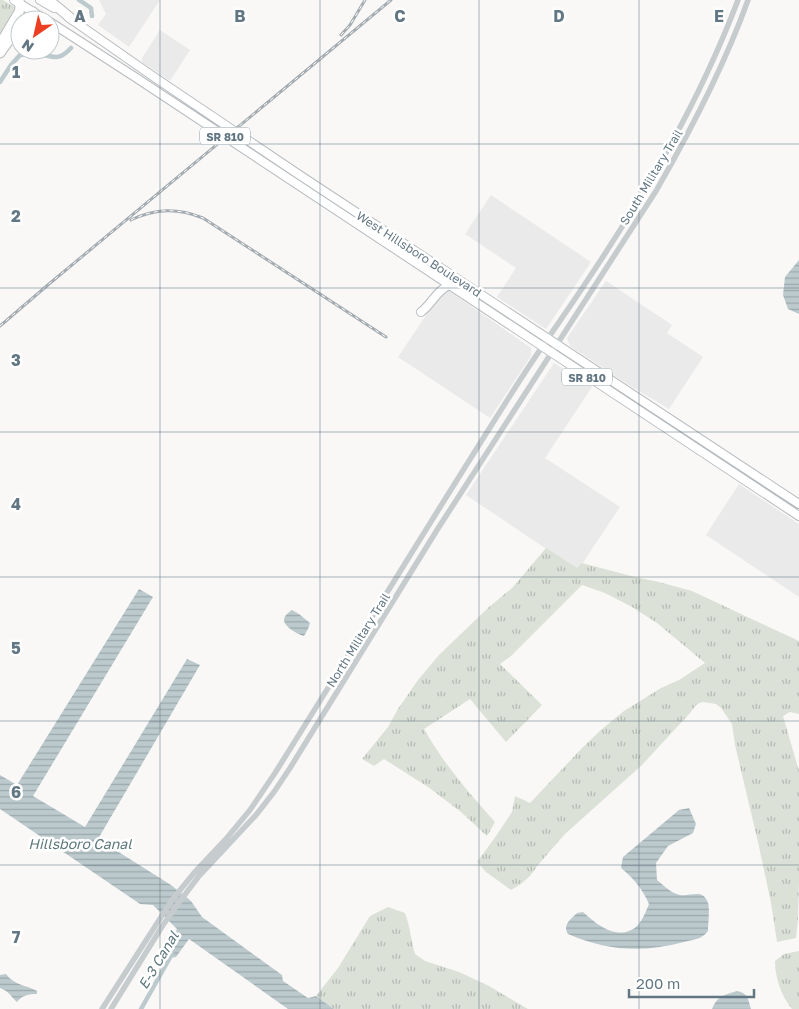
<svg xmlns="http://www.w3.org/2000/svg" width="799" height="1009" viewBox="0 0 799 1009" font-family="'Golos Text',sans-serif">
	<defs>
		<pattern id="grass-tufts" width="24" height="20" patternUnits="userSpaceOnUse" patternTransform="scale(1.25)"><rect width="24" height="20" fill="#dbe1d7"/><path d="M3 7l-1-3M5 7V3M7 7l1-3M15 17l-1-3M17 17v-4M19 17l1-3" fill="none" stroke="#b5bbb4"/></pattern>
		<pattern id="water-rules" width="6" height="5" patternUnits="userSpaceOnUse" patternTransform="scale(1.25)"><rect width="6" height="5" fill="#bccacd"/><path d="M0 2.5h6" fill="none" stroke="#9ca9ac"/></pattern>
	</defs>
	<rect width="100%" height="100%" fill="#f9f8f6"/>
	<path fill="#e9eae9" d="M99,0H160L129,47L98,25L106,14Z
		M160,30L190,50L170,81L142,62V58Z
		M491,195L591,262L546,329L497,297L516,268L465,234Z
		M606,281L672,325L667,333L703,357L669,409L629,385L570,346L567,338Z
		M448,290L531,348V356L490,418L398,357L441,293Z
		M554,363L592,387L545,458L620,507L578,570L466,495Z
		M739,484L799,524V597L706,535Z"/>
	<path fill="url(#grass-tufts)" d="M0,0H3L18,9L0,39Z
		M546,548L577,568L582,563L631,576L659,582L692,591L799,641V714L790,712L783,716L799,771V881L798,919L796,938L777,942L771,903L758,842L735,745L732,724L721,708L716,704L710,703L703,702L697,704L690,713L642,765L565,834L538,865L530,876L521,884L511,890L486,872L477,862L496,836L512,812L515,796L530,803L582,748L602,729L624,711L661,688L679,680L705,663L657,623L632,607L605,593L582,585L511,656L500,664L542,705L506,742L470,699L424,729C443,763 469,793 495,822L487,836L461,812L428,787L384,759L374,766L362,759L388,727L398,709L418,680L439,655L489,607L513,587Z
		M388,907L405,913C410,926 411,940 415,954L425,961L459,972L489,986L528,1009H334L316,996L338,968L370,916Z
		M799,951V1009H792C781,996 775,977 775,961L784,954Z"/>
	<path fill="url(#water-rules)" d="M799,260V314L788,309L783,295L785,277Z
		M139,589L153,597L33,796L85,827L187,659L200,665L98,839L171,885L191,901L202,917L282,975L283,981L308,998L316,996L334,1009H288L189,939L176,957L169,958L166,952L177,929L153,905L140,904L0,809V775L17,785Z
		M292,610L299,614L310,623L308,629L304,636C299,635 284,627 284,620C284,616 289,612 292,610Z
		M689,808L696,824L693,833L668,846L656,863L657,880C664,886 671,893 680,895C690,897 703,888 708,903C710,908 708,925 708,931C701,940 695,939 684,942C643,953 607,951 568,934C562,925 571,919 577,913L583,912C597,925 620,943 638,925C643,919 646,911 649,904C642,888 634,879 621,868L623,857L679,810Z
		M6,974C14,985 26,985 37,991V994C29,994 22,995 17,1002C10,996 10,992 0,988V975Z
		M737,991C748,993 748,999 751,1009H712C716,997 726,994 737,991Z"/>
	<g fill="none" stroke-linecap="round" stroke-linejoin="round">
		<path stroke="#bccacd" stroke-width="4.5" d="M79,0L91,8L92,16
			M0,82L11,65L20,55C26,54 32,53 37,54C54,56 58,62 71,48
			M141,1009L172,954"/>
		<defs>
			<path id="major" d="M14,0L46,20
				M40,0L54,8
				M68,17L154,77L301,176L799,504
				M50,22L135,77L799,516
				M421,312C433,303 435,292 449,285"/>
			<path id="highway" d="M49,0L73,20
				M24,20L33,12
				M0,44L19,12L20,8L19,0
				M0,53L20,25"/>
		</defs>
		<use href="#major" stroke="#b7bcc0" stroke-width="10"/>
		<use href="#highway" stroke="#b8bdbf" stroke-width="11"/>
		<path stroke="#c6cbce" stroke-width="5.5" d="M102,1009L172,900L194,873L226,839L250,810L275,773C358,641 438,508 522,377C542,346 563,317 583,287C644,196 699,103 738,0
			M111,1009L163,925L177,905L199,876L256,815L274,792L290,768L437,530L656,191C691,130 724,67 748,0"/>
		<use href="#major" stroke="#fff" stroke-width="8"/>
		<use href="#highway" stroke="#fff" stroke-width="9"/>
		<defs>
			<path id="rail" d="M341,35L350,25L365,0
				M131,220C156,208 178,208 203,218L386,337
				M0,326L49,284L391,0"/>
		</defs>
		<use href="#rail" stroke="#a4acb1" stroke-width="3"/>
		<use href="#rail" stroke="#fff" stroke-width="1" stroke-dasharray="4" stroke-linecap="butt"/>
	</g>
	<path fill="none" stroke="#627783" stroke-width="1" stroke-opacity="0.55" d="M160,0V1009M320,0V1009M479,0V1009M639,0V1009M0,144H799M0,288H799M0,432H799M0,577H799M0,721H799M0,865H799"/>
	<g text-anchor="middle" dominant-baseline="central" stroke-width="5" stroke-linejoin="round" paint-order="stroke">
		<g fill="#fff" stroke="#91a0a8" stroke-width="1">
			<rect x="200" y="127.5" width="50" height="17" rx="4"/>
			<rect x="562" y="368.5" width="50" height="17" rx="4"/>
		</g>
		<g font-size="11" font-weight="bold" fill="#627783">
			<text x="225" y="136">SR 810</text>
			<text x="587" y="377">SR 810</text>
		</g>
		<g font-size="12" fill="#627783" stroke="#fff">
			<text transform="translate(651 177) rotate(-59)">South Military Trail</text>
			<text transform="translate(419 254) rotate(33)">West Hillsboro Boulevard</text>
			<text transform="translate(358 640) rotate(-58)">North Military Trail</text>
		</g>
		<g font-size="14" font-style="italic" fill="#5d777c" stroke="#fff">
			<text x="80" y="843">Hillsboro Canal</text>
			<text transform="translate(158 960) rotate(-59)">E-3 Canal</text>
		</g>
	</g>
	<g font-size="16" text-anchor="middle" font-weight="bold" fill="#627783" stroke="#fff" stroke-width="5" stroke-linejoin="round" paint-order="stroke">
		<text x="80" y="22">A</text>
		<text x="240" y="22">B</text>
		<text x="400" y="22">C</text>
		<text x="559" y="22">D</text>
		<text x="719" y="22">E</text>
		<text x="16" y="78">1</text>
		<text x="16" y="222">2</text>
		<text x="16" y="366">3</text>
		<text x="16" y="510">4</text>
		<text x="16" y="654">5</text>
		<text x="16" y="798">6</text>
		<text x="16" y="943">7</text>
	</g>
	<g transform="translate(35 35) rotate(214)"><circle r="24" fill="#ffffff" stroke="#c0c9cd"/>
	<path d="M0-4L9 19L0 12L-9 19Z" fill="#ec3f22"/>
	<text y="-8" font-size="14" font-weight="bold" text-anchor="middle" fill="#627783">N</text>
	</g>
	<path d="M629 989v8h125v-8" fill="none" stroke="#627783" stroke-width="2.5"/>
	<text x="636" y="989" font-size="15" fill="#627783" stroke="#ffffff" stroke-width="4" paint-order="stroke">200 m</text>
</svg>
